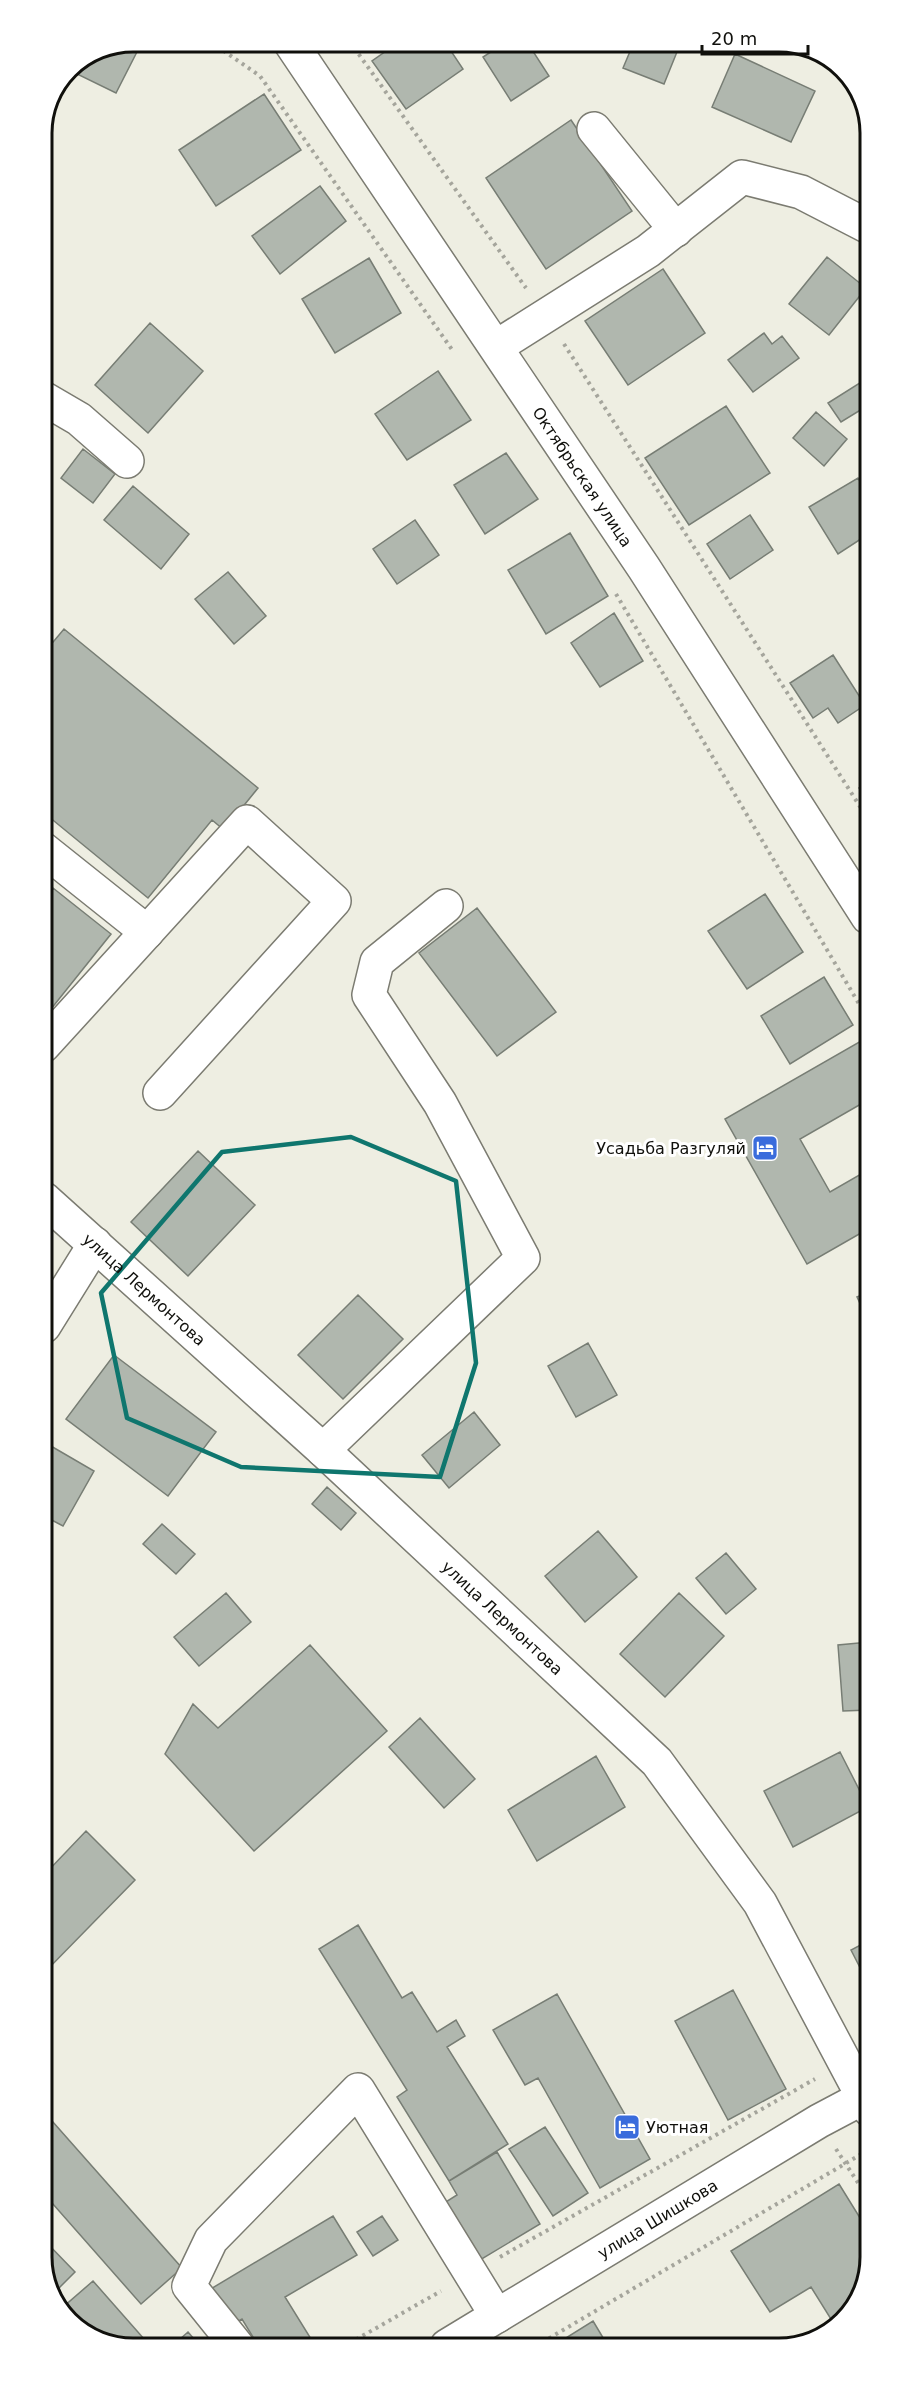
<svg xmlns="http://www.w3.org/2000/svg" width="912" height="2390" viewBox="0 0 912 2390" font-family="'DejaVu Sans',sans-serif">
	<rect width="100%" height="100%" fill="#eeeee2"/>
	<path fill="#b0b7ae" stroke="#777d74" stroke-width="1.5" d="M133,42H142L116,93L77,74L83,63Z
		M399,42H445L463,69L406,109L372,61Z
		M506,42H527L549,76L511,101L483,57Z
		M634,42H681L664,84L623,68Z
		M735,54L815,91L791,142L712,107Z
		M264,94L301,150L216,206L179,150Z
		M571,120L632,211L546,269L486,178Z
		M320,186L346,221L280,274L252,236Z
		M827,257L866,288L829,335L789,304Z
		M369,258L401,313L335,353L302,299Z
		M663,269L705,333L628,385L585,321Z
		M150,323L203,371L148,433L95,385Z
		M764,333L772,344L782,336L799,358L753,392L728,360Z
		M438,371L471,420L407,460L375,414Z
		M866,379L867,406L841,422L828,403Z
		M726,406L770,473L689,525L645,458Z
		M816,412L847,439L824,466L793,438Z
		M83,449L115,474L93,503L61,478Z
		M506,453L538,499L485,534L454,485Z
		M858,478L867,494V535L838,554L809,507Z
		M133,486L189,534L161,569L104,520Z
		M750,515L773,550L730,579L707,544Z
		M415,520L439,555L397,584L373,549Z
		M570,533L608,596L546,634L508,570Z
		M228,572L266,616L234,644L195,599Z
		M614,613L643,661L600,687L571,643Z
		M64,629L258,788L224,830L212,820L148,898L43,812V654Z
		M833,655L865,705L838,723L828,708L813,718L790,683Z
		M868,782V802L859,788Z
		M53,888L111,934L43,1019V901Z
		M765,894L803,952L747,989L708,931Z
		M477,908L556,1012L497,1056L419,953Z
		M824,977L853,1025L790,1064L761,1016Z
		M868,1037V1100L800,1139L830,1192L868,1170V1229L807,1264L725,1119Z
		M198,1151L255,1205L188,1276L131,1222Z
		M869,1292V1323L857,1297Z
		M358,1295L403,1339L343,1399L298,1355Z
		M588,1343L617,1395L576,1417L548,1366Z
		M114,1355L216,1432L168,1496L66,1419Z
		M474,1412L500,1445L449,1488L422,1455Z
		M44,1442L94,1471L63,1526L44,1516Z
		M327,1487L356,1513L341,1530L312,1504Z
		M162,1524L195,1554L176,1574L143,1544Z
		M598,1531L637,1577L585,1622L545,1576Z
		M726,1553L756,1589L726,1614L696,1578Z
		M226,1593L251,1622L199,1666L174,1637Z
		M679,1593L724,1636L665,1697L620,1654Z
		M869,1642V1710L843,1711L838,1645Z
		M310,1645L387,1731L254,1851L165,1754L193,1704L218,1728Z
		M420,1718L475,1779L444,1808L389,1747Z
		M840,1752L868,1807L793,1847L764,1791Z
		M596,1756L625,1807L537,1861L508,1810Z
		M86,1831L135,1880L45,1972V1874Z
		M358,1925L402,1998L412,1992L437,2032L456,2020L465,2036L447,2047L508,2144L449,2181L397,2097L407,2090L319,1949Z
		M870,1940V1987L851,1950Z
		M733,1990L786,2089L728,2120L675,2021Z
		M557,1994L650,2159L600,2188L538,2078L525,2085L493,2030Z
		M45,2113L182,2268L141,2304L45,2195Z
		M545,2127L588,2193L553,2216L509,2149Z
		M497,2152L540,2224L475,2263L441,2205L457,2195L449,2181Z
		M839,2184L870,2234V2257L851,2313L834,2324L811,2287L770,2312L731,2251Z
		M333,2216L357,2255L285,2297L316,2347H259L242,2319L230,2326L209,2290Z
		M382,2216L398,2240L373,2256L357,2232Z
		M45,2241L75,2272L53,2294L45,2281Z
		M93,2281L152,2348H127L73,2326L62,2308Z
		M593,2321L608,2346H553Z
		M188,2332L201,2347L170,2348Z"/>
	<g fill="none" stroke-linecap="round" stroke-linejoin="round">
		<defs>
			<g id="minor">
				<path id="s1" d="M290,42L644,568L868,917"/>
				<path d="M594,129L676,230"/>
				<path d="M496,347L648,251L742,177L801,192L867,226"/>
				<path d="M43,398L79,419L127,461"/>
				<path d="M43,849L147,932"/>
				<path d="M43,1046L247,822L334,901L160,1093"/>
				<path id="s2" d="M44,1199L323,1450L657,1762L760,1903L870,2110"/>
				<path d="M44,1326L95,1244"/>
				<path d="M323,1450L523,1258L440,1103L369,995L377,962L446,906"/>
				<path id="s3" d="M447,2346L819,2121L870,2094"/>
				<path d="M238,2347L189,2286L211,2240L358,2090L497,2316"/>
			</g>
		</defs>
		<use href="#minor" stroke="#7b7b71" stroke-width="36"/>
		<path stroke="#a5a59c" stroke-width="4" stroke-dasharray="3 4.5" stroke-linecap="butt" d="M211,42L260,76L453,351
			M350,42L526,288
			M564,344L868,819
			M616,594L868,1019
			M836,2149L870,2201
			M500,2257L815,2079
			M536,2346L870,2149
			M343,2347L441,2291"/>
		<use href="#minor" stroke="#fff" stroke-width="33"/>
	</g>
	<path fill="none" stroke="#0f766e" stroke-width="4.5" stroke-linejoin="round" d="M351,1137L456,1181L476,1363L440,1477L241,1467L127,1418L101,1293L222,1152Z"/>
	<defs>
		<symbol id="hotel-square" viewBox="-11 -11 22 22"><rect x="-9" y="-9" width="18" height="18" rx="4" fill="#3a6cdc" stroke="#fff"/><path d="M-6-4.5h1.5V1H6V5H4.5V3h-9V5H-6ZM-4 0a1.8 1.8 0 1 1 3.6 0ZM.5 0V-2.5h3Q6-2.5 6 0Z" fill="#fff"/></symbol>
	</defs>
	<g fill-rule="evenodd">
		<use href="#hotel-square" x="750" y="1133" width="30" height="30"/>
		<use href="#hotel-square" x="612" y="2112" width="30" height="30"/>
	</g>
	<g text-anchor="middle" dominant-baseline="central" stroke-width="6" stroke-linejoin="round" paint-order="stroke">
		<g font-size="16" fill="#10100c" stroke="#fff">
			<text stroke="none"><textPath href="#s1" startOffset="524">Октябрьская улица</textPath></text>
			<text stroke="none"><textPath href="#s2" startOffset="135">улица Лермонтова</textPath></text>
			<text stroke="none"><textPath href="#s2" startOffset="621">улица Лермонтова</textPath></text>
			<text stroke="none"><textPath href="#s3" startOffset="246">улица Шишкова</textPath></text>
		</g>
		<g font-size="16" fill="#10100c" stroke="#fff" text-anchor="end">
			<text x="746" y="1148">Усадьба Разгуляй</text>
			<text x="646" y="2127" text-anchor="start">Уютная</text>
		</g>
	</g>
	<path d="M0 0H912V2390H0ZM133 52H779A81 81 0 0 1 860 133V2257A81 81 0 0 1 779 2338H133A81 81 0 0 1 52 2257V133A81 81 0 0 1 133 52Z" fill="#fff" fill-rule="evenodd"/>
	<path fill="none" stroke="#10100c" stroke-width="3" d="M133 52H779A81 81 0 0 1 860 133V2257A81 81 0 0 1 779 2338H133A81 81 0 0 1 52 2257V133A81 81 0 0 1 133 52Z"/>
	<path d="M702 45v9h106v-9" fill="none" stroke="#10100c" stroke-width="3"/>
	<text x="711" y="45" font-size="18" fill="#10100c" stroke="#ffffff" stroke-width="4.5" paint-order="stroke">20 m</text>
</svg>
